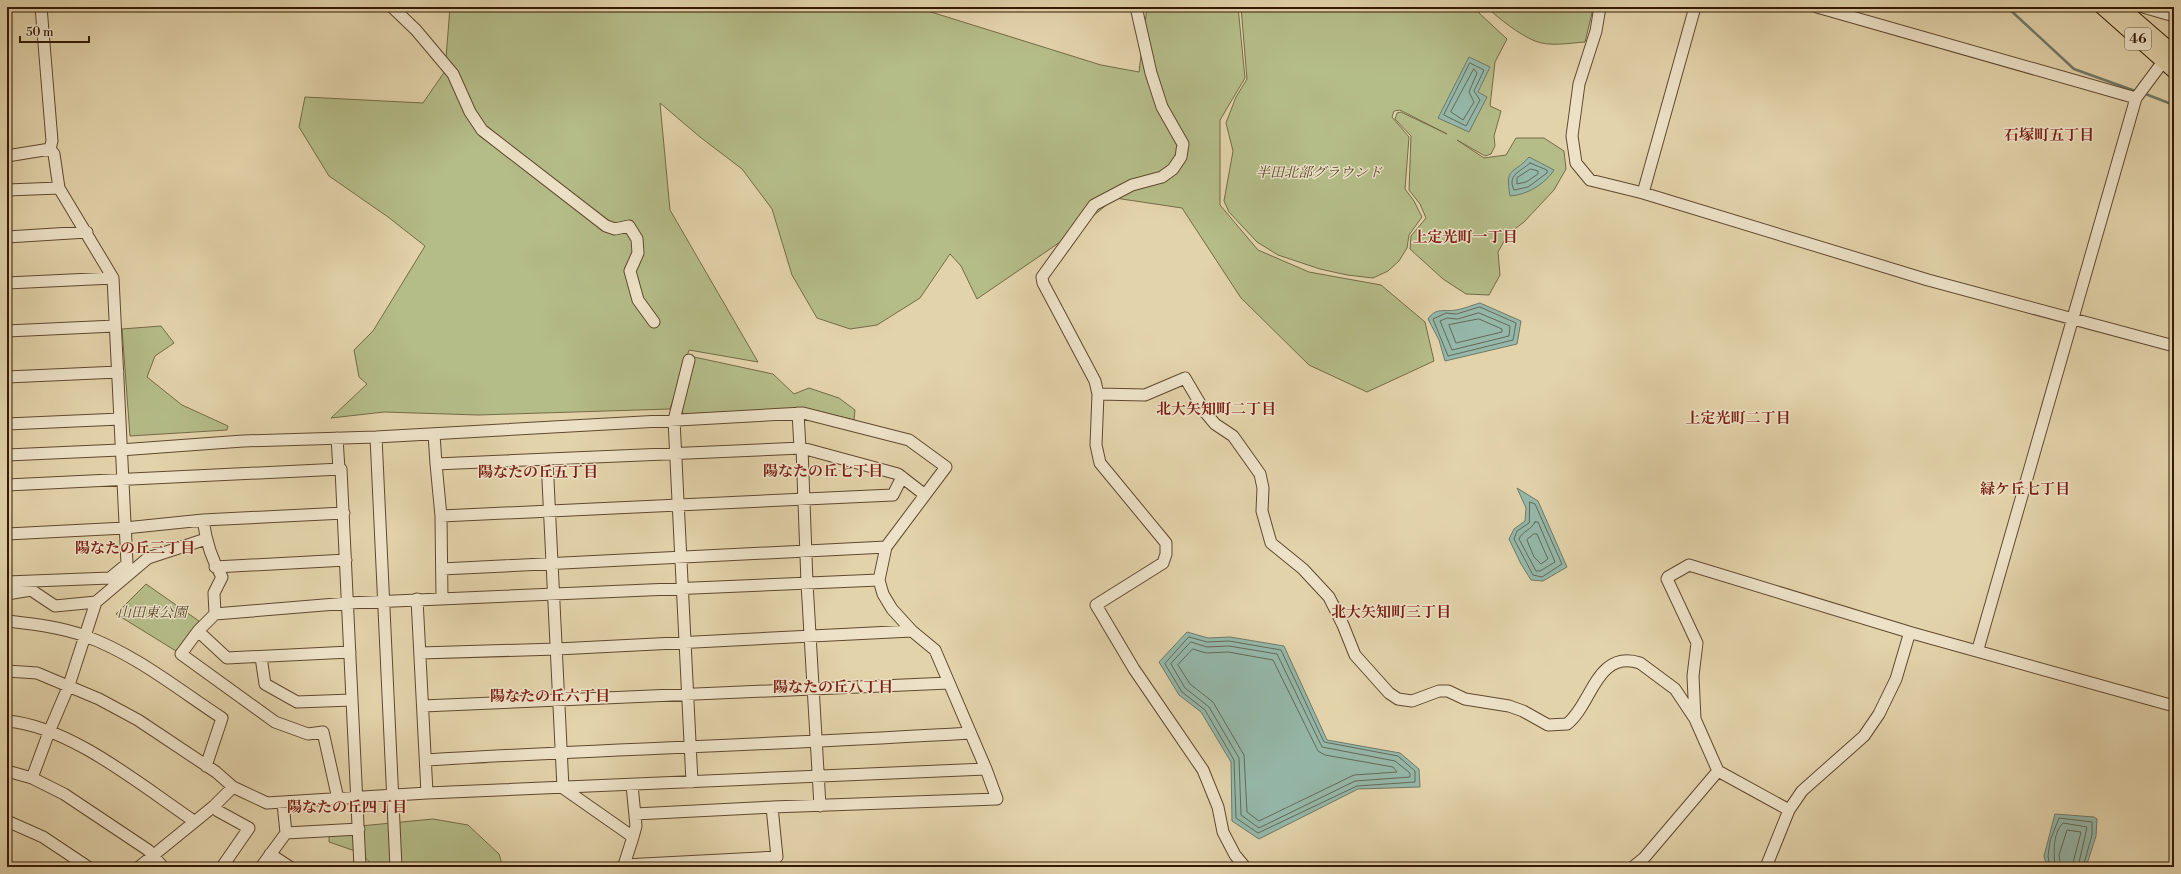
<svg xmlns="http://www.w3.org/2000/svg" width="2181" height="874" viewBox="0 0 2181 874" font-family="'Libre Bodoni','Noto Serif JP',serif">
	<rect width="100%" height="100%" fill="#e3d3ab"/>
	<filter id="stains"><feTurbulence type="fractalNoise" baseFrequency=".005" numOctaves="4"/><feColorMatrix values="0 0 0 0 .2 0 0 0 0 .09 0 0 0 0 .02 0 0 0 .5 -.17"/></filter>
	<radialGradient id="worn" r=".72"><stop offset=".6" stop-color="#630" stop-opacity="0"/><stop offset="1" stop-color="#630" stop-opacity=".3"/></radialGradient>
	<path fill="#b4bc88" stroke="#746b46" d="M450,7H915L1101,65L1139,72L1147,7H1238L1245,78L1220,120V205L1258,250L1309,272L1381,285L1425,322L1434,361L1367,392L1309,365L1241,298L1182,208L1115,198L1066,238L977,299L961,266L950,254L920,298L877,325L850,329L817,318L792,275L772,209L742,169L700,137L660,103L670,210L758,362L689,350L670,409L478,415L384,412L331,418L367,384L359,377L354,350L373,331L425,246L388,217L329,176L299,127L305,97L423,103L445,71Z
		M1241,7H1478L1479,13L1507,39L1495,62L1490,106L1501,111L1494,136L1495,146L1491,154L1485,156L1457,140L1484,158L1506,155L1516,138H1544L1564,151L1566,169L1554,190L1524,222L1508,234L1498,252L1500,275L1489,295L1466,294L1443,279L1410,249L1411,236L1426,218L1420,204L1409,190L1411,136L1395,119L1397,113L1401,112L1447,134L1400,110L1394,111L1392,117L1409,137L1405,189L1414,201L1422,217L1409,235L1407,248L1399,261L1388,271L1373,278L1347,275L1320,269L1278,255L1257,242L1229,212L1224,201L1233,151L1226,123L1236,97L1247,79Z
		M1486,7H1590L1592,13L1585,42C1570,43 1549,47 1535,41C1518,34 1500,19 1486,7Z
		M161,326L174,343L155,356L147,377L182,405L228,426L227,430L130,436L122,329Z
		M694,357L773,374L794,394L809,388L839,398L855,410L854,420L805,408L684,414L681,410Z
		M146,584L199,621L176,651L116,614Z
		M433,819L468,825L499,854L503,867H374L361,853L329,842V829Z"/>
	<path fill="#95b8aa" stroke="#6e7968" d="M1469,57L1490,67L1478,92L1487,97L1469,132L1438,118Z
		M1529,157L1554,170C1545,184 1527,195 1510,196C1505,166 1512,176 1529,157Z
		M1480,303L1521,321L1517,344L1445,361L1439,340L1428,319C1436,307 1444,312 1456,310C1464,309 1472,305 1480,303Z
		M1517,488L1538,501L1567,567L1543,581L1531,580L1521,564L1509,539L1514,529L1525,521L1526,508Z
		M1187,632L1208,638L1230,637L1284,646L1327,740L1400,753L1419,769L1420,787L1358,789L1259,839L1232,821L1231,762L1201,712L1179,695L1159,662Z
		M2055,814L2094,817L2097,819L2096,836L2086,867H2047L2044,856Z"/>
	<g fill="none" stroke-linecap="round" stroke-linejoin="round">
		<path stroke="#646957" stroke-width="1" d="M1470,63L1484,70L1474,91L1480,100L1466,126L1444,115Z
			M1474,69L1477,73L1469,92L1474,102L1463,120L1451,112Z
			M1530,163L1547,170V173L1528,187L1514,190C1507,175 1520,172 1530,163Z
			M1531,169L1538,171V174L1526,182L1517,184V178Z
			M1480,307L1516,323L1513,340L1448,356L1433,319L1446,313L1456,314Z
			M1479,313L1510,326L1509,336L1452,350L1440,321L1447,318L1457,319Z
			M1479,319L1502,329V332L1456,343L1449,325Z
			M1530,502L1535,504L1562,564L1542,577L1533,575L1514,539L1517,531L1529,523Z
			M1535,522H1538L1555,562L1540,571H1536L1519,539C1522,531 1532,530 1535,522Z
			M1534,534H1537L1548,559L1541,564L1534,557L1527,540Z
			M1189,637L1207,642L1229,641L1281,650L1324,742L1398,756L1415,771V782L1357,786L1258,833L1236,818L1234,760L1205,710L1182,692L1165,664Z
			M1191,642L1207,647L1229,646L1277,654L1322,747L1395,761L1410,773V777L1355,781L1259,828L1241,815L1239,758L1209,707L1185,688L1171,664Z
			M1193,649L1206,653L1228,652L1273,660L1318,751L1325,755L1393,767L1397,772L1354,775L1259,821L1247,812L1244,755L1213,702L1190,684L1178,665Z
			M2050,867L2048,856L2050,841L2059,818L2092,822V835L2083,867
			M2055,867C2054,854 2052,834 2063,823L2087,827L2078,867
			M2061,867L2059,855L2067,830L2081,832L2072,867"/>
		<path stroke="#6e7968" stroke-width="2.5" d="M2007,7L2074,69L2138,92
			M2143,93L2174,105"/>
		<defs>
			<path id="minor" d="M392,7L416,30L453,74L470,112L482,130L606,226L615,229L629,226L637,239L638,253L630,271L638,300L654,322
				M1136,7L1151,73L1162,107L1183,144L1181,157L1173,169L1162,177L1132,185L1094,205L1042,277L1043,283L1095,381L1098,394L1096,445L1100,463L1166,543V554L1163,563L1096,605L1134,669L1203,770L1218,807L1223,832L1235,855L1245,867
				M1600,7L1596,31L1579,84L1572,136L1576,163L1590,180L1643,193L1928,280L2174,346
				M1817,7L2136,98
				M2143,7L2174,16
				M7,156L50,149L52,141L41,7
				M7,190L59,188
				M1643,193L1695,7
				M7,237L87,232
				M7,283L113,278
				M7,331L115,326
				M689,360L674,420L692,782
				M7,377L118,372
				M1098,394L1145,395L1185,378L1205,412L1215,424L1233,436L1260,474L1263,488L1262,511L1271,543L1303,569L1329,597L1343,625L1355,655L1389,693L1398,699L1412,701L1439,691H1448L1465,699L1509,706L1523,711L1548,725L1567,724C1592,705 1596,649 1640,663L1675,689L1695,719L1718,771L1789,810
				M798,413L800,448
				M7,424L120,419
				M434,434L436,464
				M376,437L396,867
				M337,438L339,470
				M802,448L807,583L820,806
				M7,455L120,450L243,441L376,437L803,413L909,440L946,467L886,547L879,580L883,594L892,609L912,631L935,650L986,769L427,793L267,803L233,787
				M547,460L563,788L633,837L624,865L777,857L772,807L997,799L986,769
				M7,485L341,469L360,867
				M441,516L893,495L902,477
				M203,520C206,541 211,559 222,577L214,593L215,614
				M7,534L125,528L203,520L344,513
				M215,567L346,560
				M442,569L886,547
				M7,582L110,578L127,564L113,278L59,188L54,154L50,149
				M7,594L31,590L55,606L96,602L148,558L206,539
				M417,599L427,793
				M442,599L441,516L436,464L802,448L898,474L925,495
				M7,621C33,624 61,627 85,636C135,654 179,690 222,718L206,766
				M198,631L227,658L350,652
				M1974,650L1978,649L2136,98L2168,55
				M420,653L557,649L912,631
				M261,657L265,684L297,702L352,700
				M7,671L37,673L99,699L138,720L216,772L233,787L214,806L139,867
				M423,706L949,683
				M1695,719L1693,676L1697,643L1667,579L1668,577L1689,565L1912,633L2174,706
				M7,721C70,726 142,786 194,821
				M426,760C607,749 789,744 970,733
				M7,771L32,778L64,794L148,850L163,867
				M32,778L49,732L69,685L96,602
				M632,785L636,826L633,837
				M338,799L323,732L308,734L275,722L181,654L198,631L215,614L348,603L879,580
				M214,806L218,811L249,828L222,867
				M635,814L772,807
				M7,821L43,837L88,867
				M286,833L359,829
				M270,854L290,867
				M261,867L286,833L283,803
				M1633,867L1644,858L1718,771
				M1766,867L1789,810L1802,791L1864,736L1879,714L1896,679L1909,635L1912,633"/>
			<path id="major" d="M2102,7L2174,71
				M2121,7L2174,53"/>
		</defs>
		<use href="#minor" stroke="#60482e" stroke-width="13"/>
		<use href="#major" stroke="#341a04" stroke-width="16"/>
		<use href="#minor" stroke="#ede2c8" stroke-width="11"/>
		<use href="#major" stroke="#e3d3ab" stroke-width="14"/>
	</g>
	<g text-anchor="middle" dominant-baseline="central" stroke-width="3" stroke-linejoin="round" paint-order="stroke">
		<rect fill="#ede2c8" stroke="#6c563f" stroke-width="1" x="2125" y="28" width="26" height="22" rx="3"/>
		<g font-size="13" font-weight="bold" fill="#341a04">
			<text x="2138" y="39">46</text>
		</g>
		<g font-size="14" font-style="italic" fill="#5a4b2c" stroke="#ede2c8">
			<text x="1319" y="173">半田北部グラウンド</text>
			<text x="152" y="613">山田東公園</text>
		</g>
		<g font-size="15" font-weight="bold" fill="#7a1f14" stroke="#ede2c8">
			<text x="2049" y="135">石塚町五丁目</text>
			<text x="1465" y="237">上定光町一丁目</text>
			<text x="1216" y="409">北大矢知町二丁目</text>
			<text x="1738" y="418">上定光町二丁目</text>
			<text x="823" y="471">陽なたの丘七丁目</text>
			<text x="538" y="472">陽なたの丘五丁目</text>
			<text x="2025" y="489">緑ケ丘七丁目</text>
			<text x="135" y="548">陽なたの丘三丁目</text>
			<text x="1391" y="612">北大矢知町三丁目</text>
			<text x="833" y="687">陽なたの丘八丁目</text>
			<text x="550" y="696">陽なたの丘六丁目</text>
			<text x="347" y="807">陽なたの丘四丁目</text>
		</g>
	</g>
	<rect width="2181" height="874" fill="none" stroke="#e3d3ab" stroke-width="24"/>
	<rect x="8" y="8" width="2165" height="858" fill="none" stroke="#341a04" stroke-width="2"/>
	<rect x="12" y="12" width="2157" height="850" fill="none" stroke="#341a04"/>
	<path d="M20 36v6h69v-6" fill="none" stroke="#341a04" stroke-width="2"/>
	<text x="26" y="36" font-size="12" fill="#341a04" stroke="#ede2c8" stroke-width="3" paint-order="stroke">50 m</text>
	<rect width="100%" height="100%" filter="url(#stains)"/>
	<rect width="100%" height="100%" fill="url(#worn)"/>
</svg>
